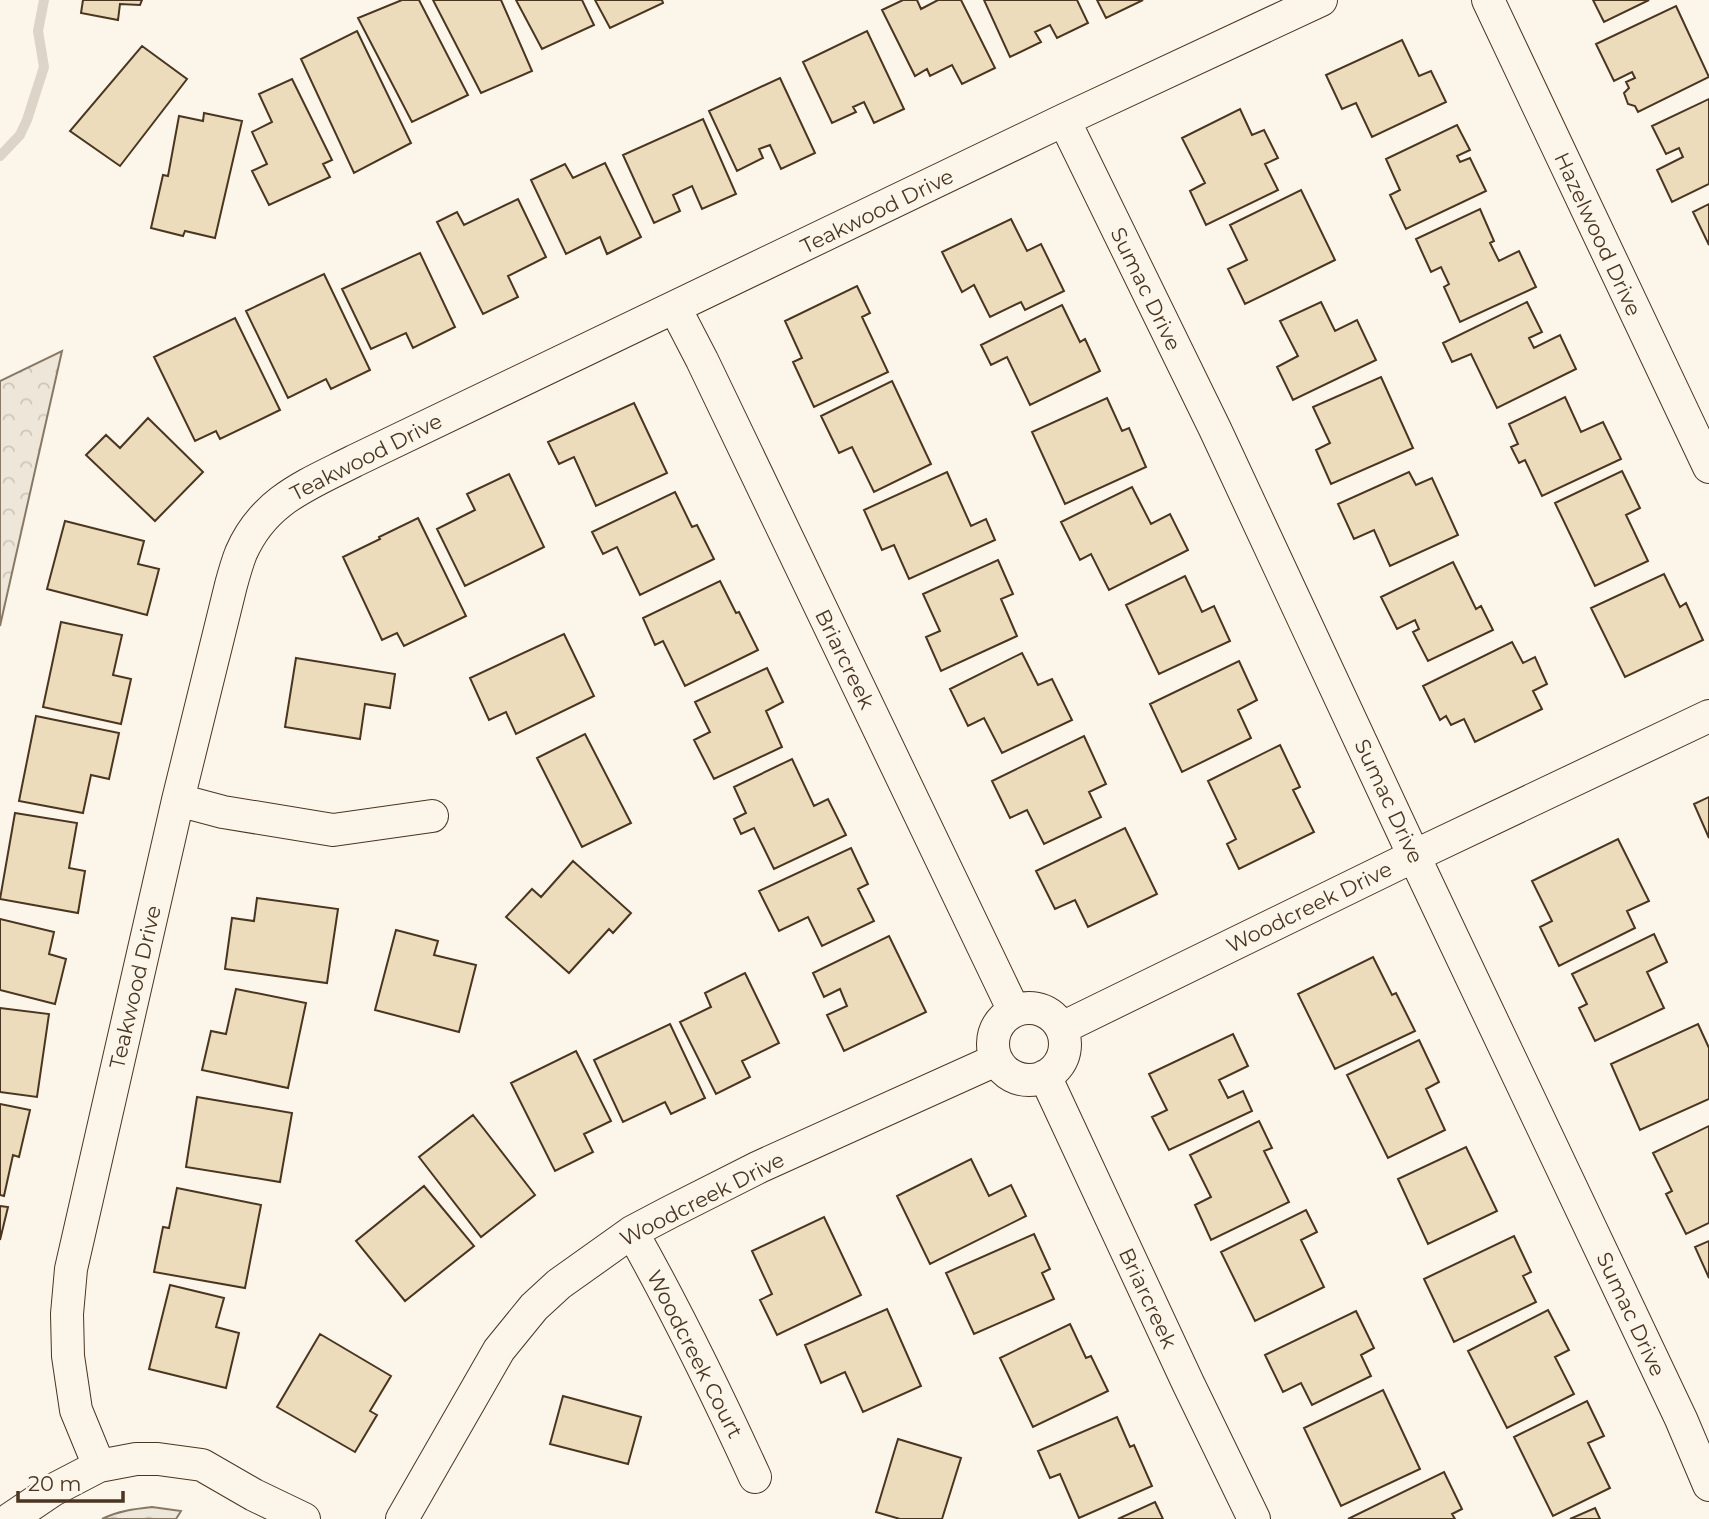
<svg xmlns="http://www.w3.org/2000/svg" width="1709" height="1519" viewBox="0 0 1709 1519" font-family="Montserrat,sans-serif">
	<defs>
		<pattern id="forest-crowns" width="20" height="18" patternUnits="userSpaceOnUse" patternTransform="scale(1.75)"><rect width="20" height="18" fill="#ede6d9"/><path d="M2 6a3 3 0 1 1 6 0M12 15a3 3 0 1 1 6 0" fill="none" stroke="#cdc6ba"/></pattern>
	</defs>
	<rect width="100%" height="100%" fill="#fbf6e9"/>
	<path fill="url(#forest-crowns)" stroke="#887966" stroke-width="2" d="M62,351L0,626V381Z
		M152,1507L181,1511L176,1519H102C118,1511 134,1509 152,1507Z"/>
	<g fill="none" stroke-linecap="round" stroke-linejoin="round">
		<path stroke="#dcd4c6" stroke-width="10" d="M0,156L20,135L27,120L44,67L38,31L44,0"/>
	</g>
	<path fill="#ecdcbc" stroke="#4a3520" stroke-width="2" d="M83,0H142L140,5L120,4L118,20L81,13Z
		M402,0H419L468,95L412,122L358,18Z
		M433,0H501L532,71L481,93Z
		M516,0H582L594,25L542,49Z
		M595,0H662L663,3L610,28Z
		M903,0H917L921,9L938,0H961L995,68L962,84L952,65L930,76L927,69L915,76L882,10Z
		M984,0H1077L1088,23L1057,38L1050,25L1035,32L1041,42L1010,57Z
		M1097,0H1143L1106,18Z
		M1593,0H1649L1604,22Z
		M1676,6L1709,77L1638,112L1635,106L1628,104L1624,93L1629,88L1626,82L1635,78L1632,72L1614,81L1596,44Z
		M357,31L411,143L354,173L301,59Z
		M867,31L904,109L874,123L864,102L853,107L856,112L832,123L803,62Z
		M1402,40L1419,76L1431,71L1446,102L1372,137L1356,103L1342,109L1326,75Z
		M142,46L187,79L120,166L70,131Z
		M780,78L815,153L781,169L770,145L759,149L763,158L737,171L709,111Z
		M292,79L332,160L323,164L330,177L269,205L252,171L267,164L252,132L272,122L259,94Z
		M1709,99V184L1672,202L1657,170L1683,157L1679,148L1666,154L1652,126Z
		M1240,109L1252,135L1264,130L1278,158L1265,164L1278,190L1206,225L1190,191L1205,183L1182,138Z
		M204,113L242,121L215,238L185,231L183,236L151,228L163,175L168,176L179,116L203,121Z
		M703,119L736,194L702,209L692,186L673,195L680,211L654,223L623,155Z
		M1457,125L1470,150L1457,156L1460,162L1470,158L1486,191L1406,229L1390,195L1400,190L1386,159Z
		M605,163L641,237L607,254L600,237L566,254L531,180L565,164L573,178Z
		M1301,190L1335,260L1245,304L1228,269L1247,260L1230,225Z
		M518,199L546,257L508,276L518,297L483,314L437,222L457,212L464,225Z
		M1709,204V245L1693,212Z
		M1480,209L1494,241L1490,243L1499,261L1519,251L1536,287L1460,322L1444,287L1449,284L1441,267L1431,272L1416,239Z
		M1011,219L1027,251L1041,244L1064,291L1025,310L1021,302L990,317L974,285L962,292L942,252Z
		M420,253L455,327L413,348L406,333L371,349L342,289Z
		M324,274L370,370L331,389L326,379L288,398L246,311Z
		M857,286L870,313L862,317L888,372L814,407L793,362L802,358L785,321Z
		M1321,302L1335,331L1357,320L1376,360L1293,400L1277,367L1298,356L1280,321Z
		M1527,302L1542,332L1529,338L1534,348L1560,335L1576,369L1497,408L1471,354L1452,362L1443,343Z
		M1062,305L1080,342L1085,339L1100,371L1030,405L1007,357L991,365L981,345Z
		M235,318L280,410L220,439L216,431L195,441L154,357Z
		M1381,377L1413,448L1331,484L1316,450L1330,443L1313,407Z
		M892,381L931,464L874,492L852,447L839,453L821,416Z
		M1565,397L1581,432L1603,422L1621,459L1542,496L1525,460L1519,463L1511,447L1518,444L1509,424Z
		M1107,398L1122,431L1129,428L1146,467L1065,504L1032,432Z
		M634,403L667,473L596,506L574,457L559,464L548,442Z
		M148,418L203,472L155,521L86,455L106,435L120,448Z
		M1622,471L1640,508L1626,515L1648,561L1595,586L1555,503Z
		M947,472L971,526L986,519L995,540L909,579L894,545L882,550L864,510Z
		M1409,472L1416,485L1432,478L1458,535L1390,566L1374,530L1354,539L1338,504Z
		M509,474L544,547L465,586L437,529L475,510L467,494Z
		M1132,487L1151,524L1170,514L1188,550L1109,590L1091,554L1080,560L1061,522Z
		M675,492L692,527L697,525L714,559L640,595L617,547L603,554L592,532Z
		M418,518L466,616L404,646L397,633L382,640L343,557L380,539L379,537Z
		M65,521L144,541L138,564L159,569L147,615L47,589Z
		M998,560L1013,594L1001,599L1017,636L941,671L926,637L940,631L923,594Z
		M1453,562L1476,609L1481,606L1493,630L1428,661L1413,632L1419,629L1415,620L1397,629L1381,597Z
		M1664,574L1680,607L1686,603L1703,640L1625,677L1591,608Z
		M1185,576L1202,612L1214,606L1230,641L1159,674L1126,605Z
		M720,581L736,613L739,612L758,650L685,686L663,641L655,645L643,618Z
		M61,622L122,635L113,675L131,679L121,724L43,707Z
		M564,634L594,696L516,734L506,712L489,720L470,678Z
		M1512,642L1523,663L1535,657L1547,684L1533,691L1542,709L1475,742L1464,719L1451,725L1446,716L1440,720L1423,686Z
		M1022,653L1038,685L1052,679L1072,720L1002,753L984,718L968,726L950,689Z
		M296,658L395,674L390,708L365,704L360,739L285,727Z
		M1239,661L1257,700L1238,710L1251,738L1182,772L1150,704Z
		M767,668L783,702L766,711L782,747L714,779L694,740L710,732L695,702Z
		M36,716L119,733L109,779L91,775L83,813L19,801Z
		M585,734L631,823L582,847L537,758Z
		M1084,736L1106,784L1089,792L1101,817L1044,844L1027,810L1010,818L992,781Z
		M1280,745L1300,787L1293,790L1314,832L1239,869L1227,844L1236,839L1208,781Z
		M792,759L814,806L828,799L846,835L774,869L754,828L741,834L734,819L746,813L734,787Z
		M1709,797V838L1694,804Z
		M15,813L77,823L69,868L85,871L78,913L0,899Z
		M1125,828L1157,894L1088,927L1075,900L1055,909L1036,871Z
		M1618,839L1649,901L1627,911L1635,928L1559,966L1540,927L1552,921L1532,881Z
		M851,848L868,884L858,889L874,921L822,946L808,917L779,931L759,891Z
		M573,861L631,913L613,933L609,929L569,973L506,917L532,889L541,897Z
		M257,898L338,909L327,983L225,969L232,918L254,921Z
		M0,919L54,932L49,954L66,959L55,1004L0,990Z
		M396,930L438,941L434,955L476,965L459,1032L375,1010Z
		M1654,934L1667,962L1647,972L1664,1008L1595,1041L1579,1008L1587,1004L1572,974Z
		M889,936L926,1012L844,1051L827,1015L847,1006L840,989L824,997L813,973Z
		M1373,957L1392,995L1396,993L1415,1031L1335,1069L1298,994Z
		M745,973L779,1043L742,1061L750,1077L716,1094L680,1022L711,1007L705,993Z
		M236,989L306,1003L288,1088L202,1070L211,1031L226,1034Z
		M0,1008L49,1014L37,1097L0,1092Z
		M670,1024L705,1098L671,1114L665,1102L623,1122L594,1060Z
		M1698,1024L1709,1048V1099L1640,1130L1611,1064Z
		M1233,1034L1248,1066L1219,1080L1228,1098L1243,1091L1252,1111L1169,1150L1152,1117L1167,1110L1149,1074Z
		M1419,1040L1439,1082L1426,1089L1445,1130L1388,1158L1347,1075Z
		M576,1051L611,1121L584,1134L593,1152L555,1171L511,1083Z
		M197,1097L292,1113L280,1182L186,1167Z
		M0,1104L30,1110L19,1157L13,1155L4,1196L0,1195Z
		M473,1115L535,1195L481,1237L419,1157Z
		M1259,1121L1272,1148L1264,1151L1289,1202L1211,1240L1195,1205L1211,1197L1190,1155Z
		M1709,1126V1223L1686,1234L1666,1194L1672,1191L1653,1153Z
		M1466,1147L1497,1211L1428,1244L1398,1179Z
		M971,1159L989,1196L1011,1185L1026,1216L930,1264L897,1196Z
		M424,1186L474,1246L405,1301L356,1241Z
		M177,1188L261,1205L245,1288L154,1272L163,1227L169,1228Z
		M0,1206L8,1207L0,1240Z
		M1306,1210L1317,1232L1301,1240L1324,1287L1255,1321L1221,1252Z
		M824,1217L861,1295L777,1335L760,1300L772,1294L752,1251Z
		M1034,1234L1050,1269L1042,1273L1054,1299L974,1334L946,1273Z
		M1514,1236L1531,1272L1523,1276L1536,1302L1454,1342L1424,1279Z
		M1709,1241V1278L1695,1247Z
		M170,1285L224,1298L216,1327L239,1333L226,1388L149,1369Z
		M887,1309L921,1386L863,1412L845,1372L821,1383L805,1345Z
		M1548,1310L1569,1350L1555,1357L1574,1394L1507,1428L1468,1351Z
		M1356,1311L1374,1348L1361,1355L1371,1376L1312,1405L1301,1383L1283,1392L1265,1355Z
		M1070,1324L1086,1358L1091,1356L1108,1391L1033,1427L1000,1358Z
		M320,1334L391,1376L370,1411L377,1415L355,1452L277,1407Z
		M1383,1390L1420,1469L1341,1506L1304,1428Z
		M563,1396L641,1417L628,1464L550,1444Z
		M1587,1401L1604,1436L1588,1443L1610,1488L1553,1516L1514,1437Z
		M1117,1417L1130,1447L1134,1445L1152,1486L1079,1518L1060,1474L1050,1478L1038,1451Z
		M898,1439L961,1458L942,1519H900L876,1512Z
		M1444,1472L1462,1509L1452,1514L1455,1519H1348Z
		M1155,1502L1163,1519H1118Z
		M1595,1508L1600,1519H1570Z"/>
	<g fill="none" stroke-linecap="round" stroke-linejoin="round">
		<defs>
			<path id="minor" d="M1488,0L1709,467
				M1064,120L1215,429L1414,856L1681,1419L1709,1485
				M675,308L702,360L1014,1011
				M178,800L223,812L333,830L432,816
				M993 1044a36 36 0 1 1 72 0a36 36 0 1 1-72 0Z
				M1062,1028L1414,856L1709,716
				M1045,1076L1188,1383L1254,1519
				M632,1232C677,1312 717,1394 755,1477
				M99,1466L76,1410L68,1356L67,1314L71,1269L178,800L231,585C234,574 237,563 241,553C264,500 307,485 354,461L1064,120L1321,0
				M10,1519L53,1490L99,1466L136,1459H158L202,1465L254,1495L304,1519
				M402,1519L499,1350L534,1307L559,1284L632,1232L670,1212L759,1167L996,1060"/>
		</defs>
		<use href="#minor" stroke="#4a3520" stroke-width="34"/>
		<use href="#minor" stroke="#fbf6e9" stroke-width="32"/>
	</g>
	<g text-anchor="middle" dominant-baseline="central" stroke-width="5" stroke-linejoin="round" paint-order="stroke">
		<g font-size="21" fill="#4a3520" stroke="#fbf6e9">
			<text transform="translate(877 211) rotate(-26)">Teakwood Drive</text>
			<text transform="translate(1598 234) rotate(65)">Hazelwood Drive</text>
			<text transform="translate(1146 289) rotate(64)">Sumac Drive</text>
			<text transform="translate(366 457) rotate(-27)">Teakwood Drive</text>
			<text transform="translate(845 659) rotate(64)">Briarcreek</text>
			<text transform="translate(1389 801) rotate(65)">Sumac Drive</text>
			<text transform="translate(1309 907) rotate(-26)">Woodcreek Drive</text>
			<text transform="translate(135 987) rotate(-77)">Teakwood Drive</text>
			<text transform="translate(702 1199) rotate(-27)">Woodcreek Drive</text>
			<text transform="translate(1148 1298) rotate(65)">Briarcreek</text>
			<text transform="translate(1631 1314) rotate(65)">Sumac Drive</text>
			<text transform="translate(695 1354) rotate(63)">Woodcreek Court</text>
		</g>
	</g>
	<path d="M18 1491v10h105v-10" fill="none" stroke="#4a3520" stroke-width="3.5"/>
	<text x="28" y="1491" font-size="21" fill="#4a3520" stroke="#fbf6e9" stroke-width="5" paint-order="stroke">20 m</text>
</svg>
